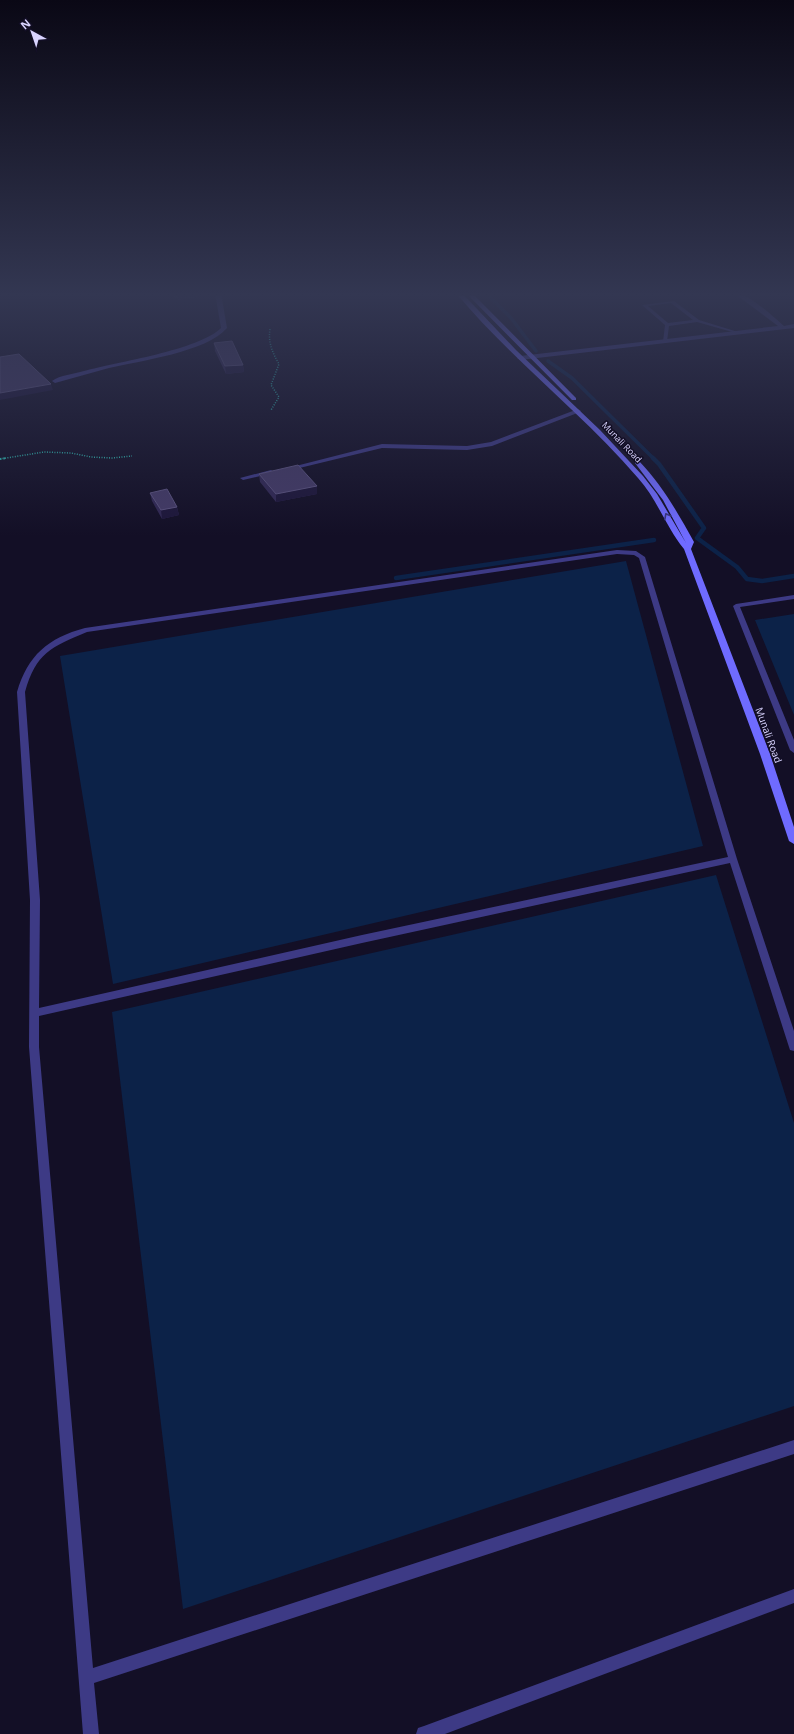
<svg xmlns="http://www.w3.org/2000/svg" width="794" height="1734" viewBox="0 0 794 1734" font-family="'Open Sans',sans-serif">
	<rect width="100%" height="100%" fill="#130f26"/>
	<path fill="#0c2248" d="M626,561L703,846L113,984L60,656Z
		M794,614V715L755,620Z
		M716,875L794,1123V1406L183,1609L112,1012Z"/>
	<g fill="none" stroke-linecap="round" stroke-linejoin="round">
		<path stroke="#0c2248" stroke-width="3.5" d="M486,293L511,318L536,351
			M548,361L572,378L654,459"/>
		<path stroke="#0c2248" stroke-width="4.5" d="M653,458L659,464L704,528L697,538L737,567L747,579L762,581L794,576
			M396,578L654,540"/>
		<path stroke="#2fb8b0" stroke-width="1.5" stroke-dasharray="1 1.5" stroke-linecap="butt" d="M270,329C268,342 272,352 279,364L271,385L279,397L271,410
			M0,459L44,452L71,453L91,457L112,458L132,456"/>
		<path stroke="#2fb8b0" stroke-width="2" stroke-dasharray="1.5 2" stroke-linecap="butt" d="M0,459L6,458"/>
		<path fill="#3d3a85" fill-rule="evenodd" d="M674,301L699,320L738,332L736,333L697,322L669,326L667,341L663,342L665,325L642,305ZM671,303L693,320L668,323L648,306Z
			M578,409L581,411L580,412L492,446L467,450L382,448L287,471L284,469L382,444L467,446L491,442Z
			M271,470L274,472L273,473L243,480L240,478Z
			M617,550L636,551L645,557L737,859L794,1031V1051L790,1050L789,1047L730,863L362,943L39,1016V1047L93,1668L794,1440V1454L94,1683L99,1734H83L29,1047L30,900L17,692C28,655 48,638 85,628ZM617,554L634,555L639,558L728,857L362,935L39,1008L40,900L25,692C36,653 51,647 87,632Z
			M794,595V599L740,607L794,740V753L790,750L733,606L736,604Z
			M794,1589V1603L445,1734H416L418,1728L424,1726Z"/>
		<path fill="#3d3a85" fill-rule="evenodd" d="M215,293H221L227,328C207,352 139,361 109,368C91,373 73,378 55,383L52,381C60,375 74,374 84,371C117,362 199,350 221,328Z
			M734,293C748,293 773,316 784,326L794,324V328L520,360L517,358L520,356L778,326Z"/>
		<path fill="#6f6bff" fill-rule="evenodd" d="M456,293H462L516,350L600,430L643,476L657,494L686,543L663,500L635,463V461H639C662,485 678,513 694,542L691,549L770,754L794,827V844L789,841L760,754L684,549C666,527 657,499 638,478C581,412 512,360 456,293Z
			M466,293H472L576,398V400H572Z"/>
	</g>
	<path fill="#312854" d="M169,293H201V296L178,300Z
		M214,343L243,365L244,372L226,374L215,351Z
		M259,474L317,486V494L276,502L260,482Z
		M150,493L177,507L179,515L162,519L152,501Z"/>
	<path fill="#1d163a" d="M189,293H201V296L178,300L177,295Z
		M243,365L244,372L226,374L225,366Z
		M51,384L53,390L0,400V393Z
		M317,486V494L276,502V494Z
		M177,507L179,515L162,519L161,510Z"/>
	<path fill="#433a66" stroke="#5a527e" d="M175,293H189L177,295Z
		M232,341L243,365L225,366L214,343Z
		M19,354L51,384L0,393V357Z
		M298,465L317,486L276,494L259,474Z
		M167,489L177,507L161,510L150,493Z"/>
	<defs><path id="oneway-chevron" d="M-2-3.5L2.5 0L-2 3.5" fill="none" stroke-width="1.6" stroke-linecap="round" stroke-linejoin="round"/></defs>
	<use stroke="#38347d" href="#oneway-chevron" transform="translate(667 516) rotate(-118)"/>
	<linearGradient id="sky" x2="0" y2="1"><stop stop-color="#0a0815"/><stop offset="0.55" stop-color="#333752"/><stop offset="1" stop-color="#333752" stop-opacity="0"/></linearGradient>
	<rect width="794" height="536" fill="url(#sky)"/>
	<g text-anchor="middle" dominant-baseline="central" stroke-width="3" stroke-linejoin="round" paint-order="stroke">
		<g font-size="9" fill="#d9d4ff" stroke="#130f26">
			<text transform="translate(622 442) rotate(46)">Munali Road</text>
		</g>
		<g font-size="10" fill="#d9d4ff" stroke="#130f26">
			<text transform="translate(769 735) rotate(70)">Munali Road</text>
		</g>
	</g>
	<g transform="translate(32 32) rotate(320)" stroke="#130f26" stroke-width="3" paint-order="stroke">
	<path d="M0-3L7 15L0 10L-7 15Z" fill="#d9d4ff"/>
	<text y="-6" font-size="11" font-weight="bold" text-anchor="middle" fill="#d9d4ff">N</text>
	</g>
</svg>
